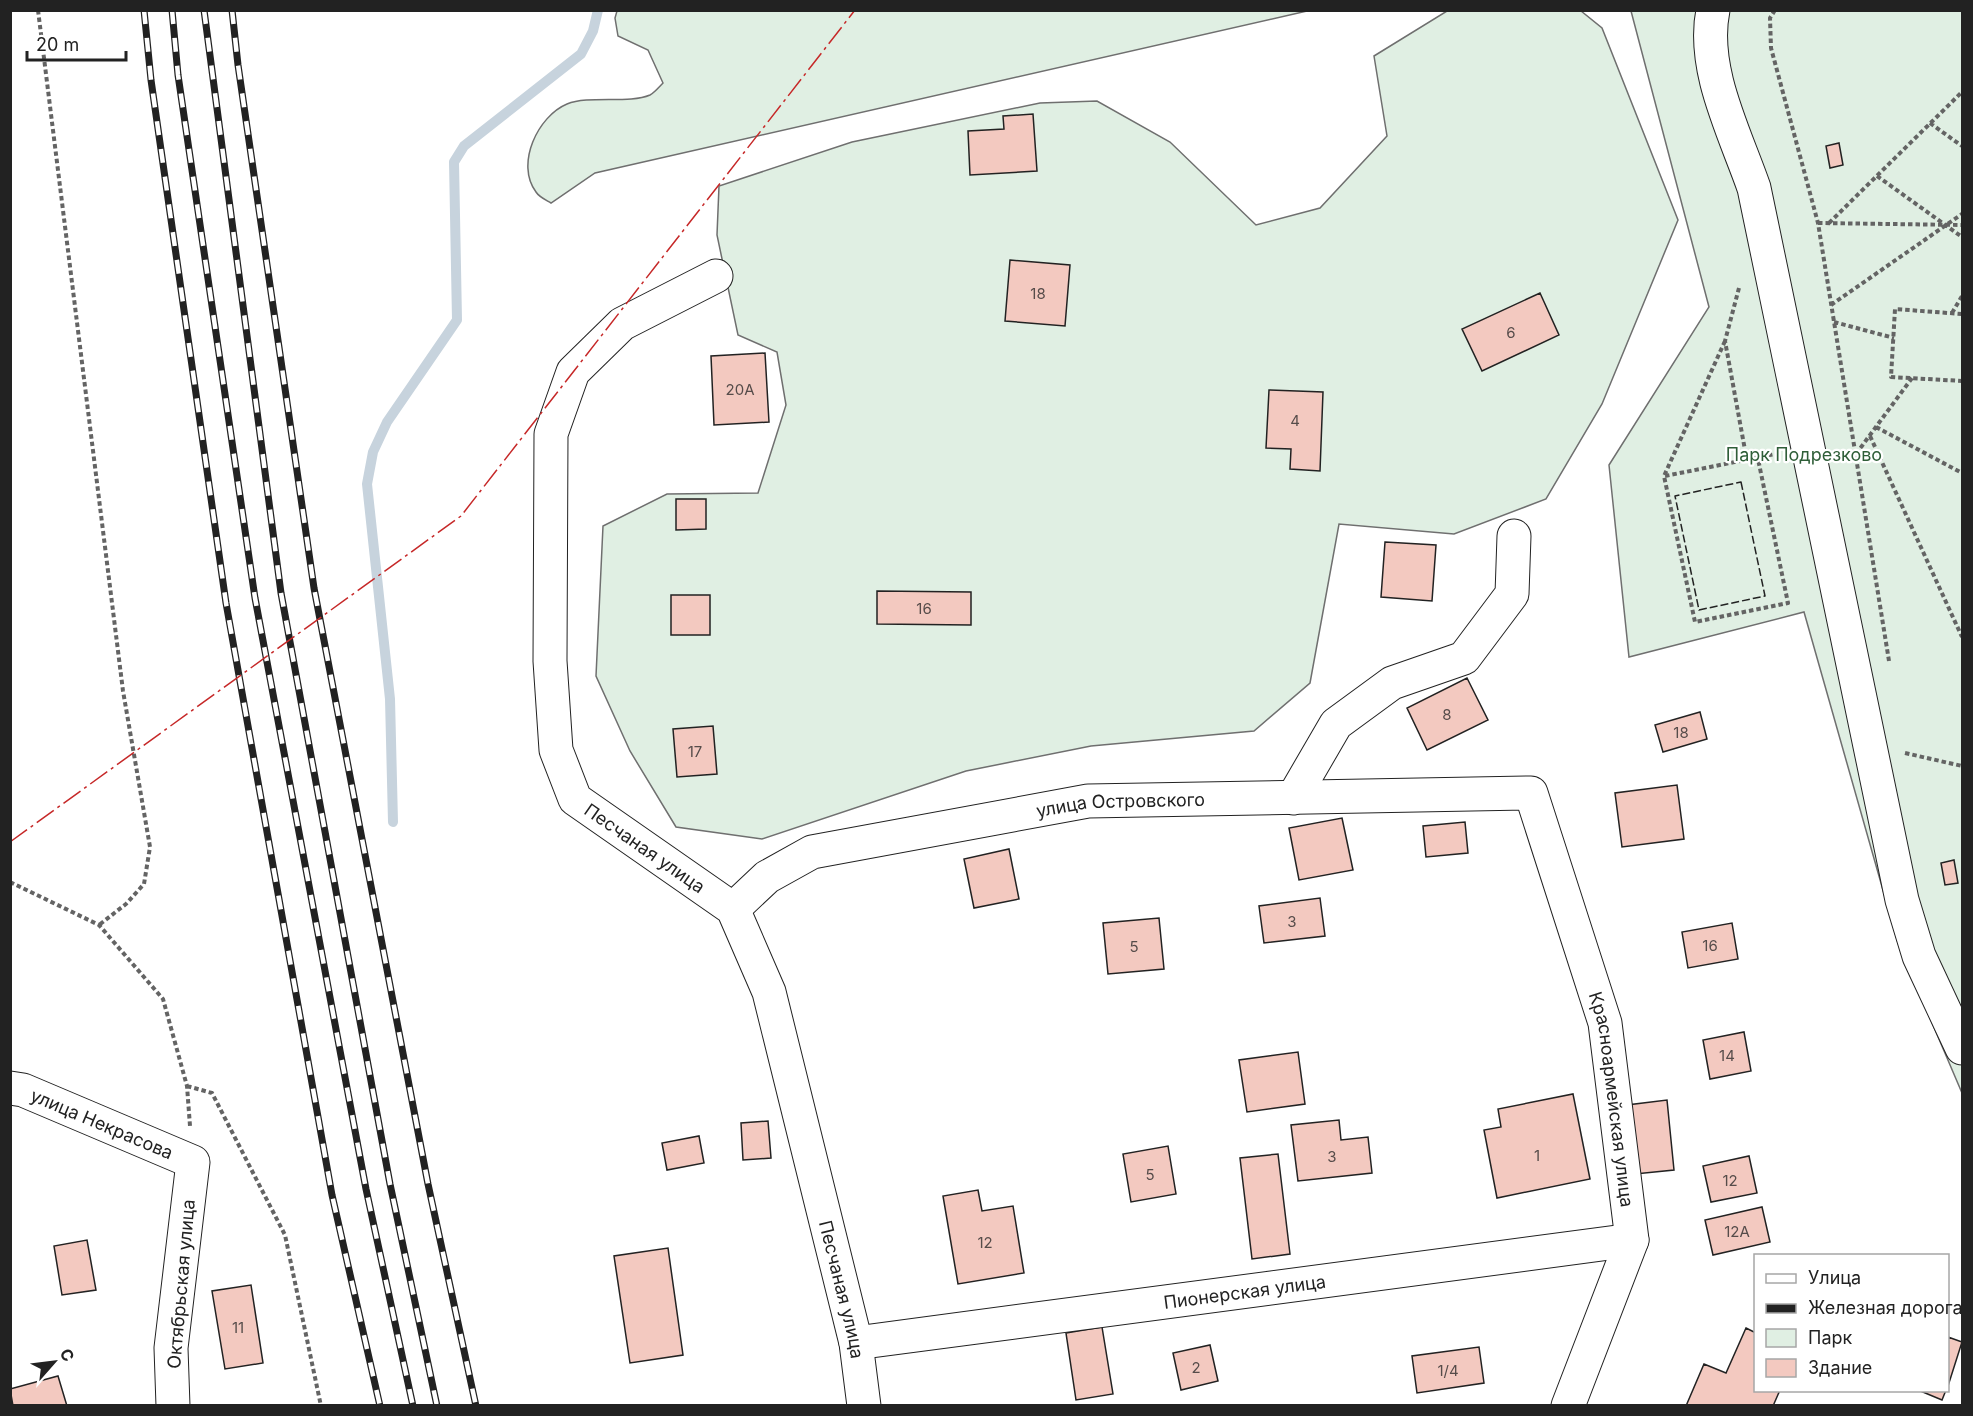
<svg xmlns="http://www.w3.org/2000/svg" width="1973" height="1416" viewBox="0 0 1973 1416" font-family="Inter,sans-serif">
	<rect width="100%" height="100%" fill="#fff"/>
	<path fill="#e0efe3" stroke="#6f6f6f" stroke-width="1.5" d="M617,11V10L1307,11L595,173L551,203C546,200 539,197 536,192C515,164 538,116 567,104C589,95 629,104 650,95C654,93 660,86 663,83L648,50L618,36L615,18Z
		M1447,11H1581L1602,28L1678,220L1602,404L1546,499L1454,534L1339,524L1310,683L1254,731L1091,746L966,771L762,839L676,827L630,751L596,676L603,526L667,494L758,493L786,405L777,352L738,335L717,235L719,186L852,142L1040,103L1097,101L1170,142L1256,225L1320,208L1387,136L1374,56Z
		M1631,11H1962V1093L1898,943L1804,612L1629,657L1609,465L1709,307Z"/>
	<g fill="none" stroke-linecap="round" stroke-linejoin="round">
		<path stroke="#c7d3dd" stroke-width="10" d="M393,822L390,699L367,484L373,452L387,422L457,320L454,162L464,146L581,54L593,31L598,10"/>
	</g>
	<path fill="#f3c9c0" stroke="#222" stroke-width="1.5" d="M1033,114L1037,171L970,175L968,131L1004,129L1003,116Z
		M1839,143L1843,165L1830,168L1826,146Z
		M1010,260L1070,265L1065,326L1005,321Z
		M1540,293L1559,335L1482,371L1462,329Z
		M765,353L769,422L714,425L711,356Z
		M1269,390L1323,392L1320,471L1290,469L1291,449L1266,448Z
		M676,499H706V529L676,530Z
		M1385,542L1436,545L1432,601L1381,597Z
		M877,591L971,592V625L877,624Z
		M671,595H710V635H671Z
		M1467,678L1488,720L1427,750L1407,708Z
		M1700,712L1707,739L1663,752L1655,725Z
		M713,726L717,774L677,777L673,729Z
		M1677,785L1684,839L1622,847L1615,793Z
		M1342,818L1353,870L1299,880L1289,828Z
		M1465,822L1468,853L1426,857L1423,826Z
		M1009,849L1019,899L974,908L964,859Z
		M1954,860L1958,883L1945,885L1941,863Z
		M1320,898L1325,936L1264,943L1259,906Z
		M1159,918L1164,969L1108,974L1103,923Z
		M1732,923L1738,959L1688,968L1682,932Z
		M1744,1032L1751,1071L1710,1079L1703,1040Z
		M1298,1052L1305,1104L1247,1112L1239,1060Z
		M1573,1094L1590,1179L1497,1198L1484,1130L1501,1127L1498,1109Z
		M1667,1100L1674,1170L1635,1174L1627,1105Z
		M1339,1120L1341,1140L1368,1137L1372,1173L1298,1181L1291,1125Z
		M768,1121L771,1158L743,1160L741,1123Z
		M699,1136L704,1163L667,1170L662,1143Z
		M1168,1146L1176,1194L1131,1202L1123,1154Z
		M1278,1154L1290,1254L1252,1259L1240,1158Z
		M1749,1156L1757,1193L1711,1202L1703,1166Z
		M978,1190L982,1211L1013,1206L1024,1273L958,1284L943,1196Z
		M1762,1207L1770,1242L1713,1255L1705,1220Z
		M87,1240L96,1290L62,1295L54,1246Z
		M668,1248L683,1355L630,1363L614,1256Z
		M251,1285L263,1363L225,1369L212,1291Z
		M1102,1327L1113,1394L1076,1400L1066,1333Z
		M1746,1328L1756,1333V1390H1780L1773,1406H1686L1704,1364L1726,1373Z
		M1948,1337L1962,1342L1948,1386Z
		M1210,1345L1218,1381L1181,1390L1173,1353Z
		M1479,1347L1484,1383L1417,1393L1412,1356Z
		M58,1376L67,1406H13L10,1389Z
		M1918,1390H1946L1942,1400Z"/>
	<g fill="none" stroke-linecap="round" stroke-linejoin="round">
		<defs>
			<g id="minor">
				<path d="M1713,10C1701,69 1735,133 1754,188L1902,900L1919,956L1962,1048"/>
				<path id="s1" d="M716,276L622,324L573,372L551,434L550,661L556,750L575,799L733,909L769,992L856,1343L864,1406"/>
				<path d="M1293,798L1336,724L1392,683L1464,658L1512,594L1514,536"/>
				<path id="s2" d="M733,909L767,877L812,852L1088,801L1531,793L1605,1023L1632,1240L1568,1406"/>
				<path id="s3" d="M10,1088L23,1090L193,1162L171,1348L173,1406"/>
				<path id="s4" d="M856,1343L1632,1240"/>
			</g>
		</defs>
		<use href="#minor" stroke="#222" stroke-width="35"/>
		<path stroke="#646464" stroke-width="4" stroke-dasharray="4.5 3" stroke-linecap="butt" d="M38,10L123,691L150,847L144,884L126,904L99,925
			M1775,10L1770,18L1771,48L1818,223L1889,661
			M1930,123L1962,146
			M1877,176L1962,237
			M1818,223L1962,225
			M1829,223L1962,92
			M1739,288L1725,341L1747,461
			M1831,305L1962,214
			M1952,313L1962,296
			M1962,314L1895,309L1891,377L1962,381
			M1834,322L1894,338
			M1725,341L1664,476L1695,622L1788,603L1758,459
			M1876,427L1962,473
			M1870,436L1962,637
			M1856,454L1912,378
			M1665,476L1775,454
			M1905,753L1962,766
			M10,882L99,925L163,999L187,1086L190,1126
			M187,1086L212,1093L285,1235L321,1406"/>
		<use href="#minor" stroke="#fff" stroke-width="33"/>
		<defs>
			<path id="rail" d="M144,10L151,80L226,603L332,1195L380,1406
				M172,10L178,75L255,598L366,1189L413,1406
				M204,10L281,593L390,1184L437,1406
				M232,10L238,65L314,588L428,1184L476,1406"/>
		</defs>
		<use href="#rail" stroke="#222" stroke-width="7"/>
		<use href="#rail" stroke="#fff" stroke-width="4.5" stroke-dasharray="14" stroke-linecap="butt"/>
		<path stroke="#222" stroke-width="1.5" stroke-dasharray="8 3" stroke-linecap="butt" d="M1741,482L1765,596L1699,610L1675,496Z"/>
		<path stroke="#c62828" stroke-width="1.5" stroke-dasharray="21 4.5 3 4.5" stroke-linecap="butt" d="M10,842L461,516L855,10"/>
	</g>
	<g text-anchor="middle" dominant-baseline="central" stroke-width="4.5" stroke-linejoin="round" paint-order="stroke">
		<g font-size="15" fill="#564c4a">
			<text x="1038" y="293">18</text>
			<text x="1511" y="332">6</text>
			<text x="740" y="389">20А</text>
			<text x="1295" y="420">4</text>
			<text x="924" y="608">16</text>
			<text x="1447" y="714">8</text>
			<text x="1681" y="732">18</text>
			<text x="695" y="751">17</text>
			<text x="1292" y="921">3</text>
			<text x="1710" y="945">16</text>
			<text x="1134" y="946">5</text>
			<text x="1727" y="1055">14</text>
			<text x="1537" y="1155">1</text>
			<text x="1332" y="1156">3</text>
			<text x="1150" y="1174">5</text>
			<text x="1730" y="1180">12</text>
			<text x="1737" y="1231">12А</text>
			<text x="985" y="1242">12</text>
			<text x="238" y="1327">11</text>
			<text x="1196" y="1367">2</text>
			<text x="1448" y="1370">1/4</text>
		</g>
		<g font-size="18" fill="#2f5e38" stroke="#fff">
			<text x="1804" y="454">Парк Подрезково</text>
		</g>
		<g font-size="18" fill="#222" stroke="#fff">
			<text stroke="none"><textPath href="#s2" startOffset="411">улица Островского</textPath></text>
			<text stroke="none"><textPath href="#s1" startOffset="694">Песчаная улица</textPath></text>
			<text stroke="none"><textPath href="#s2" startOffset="1140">Красноармейская улица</textPath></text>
			<text stroke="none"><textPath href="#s3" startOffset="99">улица Некрасова</textPath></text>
			<text transform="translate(181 1284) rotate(-85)">Октябрьская улица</text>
			<text stroke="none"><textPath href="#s1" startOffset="1198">Песчаная улица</textPath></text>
			<text stroke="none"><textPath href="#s4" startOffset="392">Пионерская улица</textPath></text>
		</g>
	</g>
	<rect width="1973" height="1416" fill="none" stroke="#222222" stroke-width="24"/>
	<rect x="1754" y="1254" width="195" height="138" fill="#ffffff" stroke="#a7a7a7" stroke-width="1.5"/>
	<rect x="1766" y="1274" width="30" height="9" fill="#ffffff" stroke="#a7a7a7" stroke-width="1.5"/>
	<text x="1808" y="1284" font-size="18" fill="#222222">Улица</text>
	<rect x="1766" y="1304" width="30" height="9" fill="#222222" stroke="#a7a7a7" stroke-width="1.5"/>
	<text x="1808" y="1314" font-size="18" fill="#222222">Железная дорога</text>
	<rect x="1766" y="1329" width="30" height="18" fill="#e0efe3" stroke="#a7a7a7" stroke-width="1.5"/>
	<text x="1808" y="1344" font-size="18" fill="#222222">Парк</text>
	<rect x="1766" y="1359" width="30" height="18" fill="#f3c9c0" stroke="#a7a7a7" stroke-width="1.5"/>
	<text x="1808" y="1374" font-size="18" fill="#222222">Здание</text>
	<g transform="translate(54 1362) rotate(62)" stroke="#ffffff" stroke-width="4.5" paint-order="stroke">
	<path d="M0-4.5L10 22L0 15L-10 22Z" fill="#222222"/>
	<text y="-9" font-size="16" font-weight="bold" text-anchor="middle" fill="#222222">С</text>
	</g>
	<path d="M27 51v9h99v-9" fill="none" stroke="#222222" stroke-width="3"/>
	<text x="36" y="51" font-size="18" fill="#222222" stroke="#ffffff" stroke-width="4.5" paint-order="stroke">20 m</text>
</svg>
